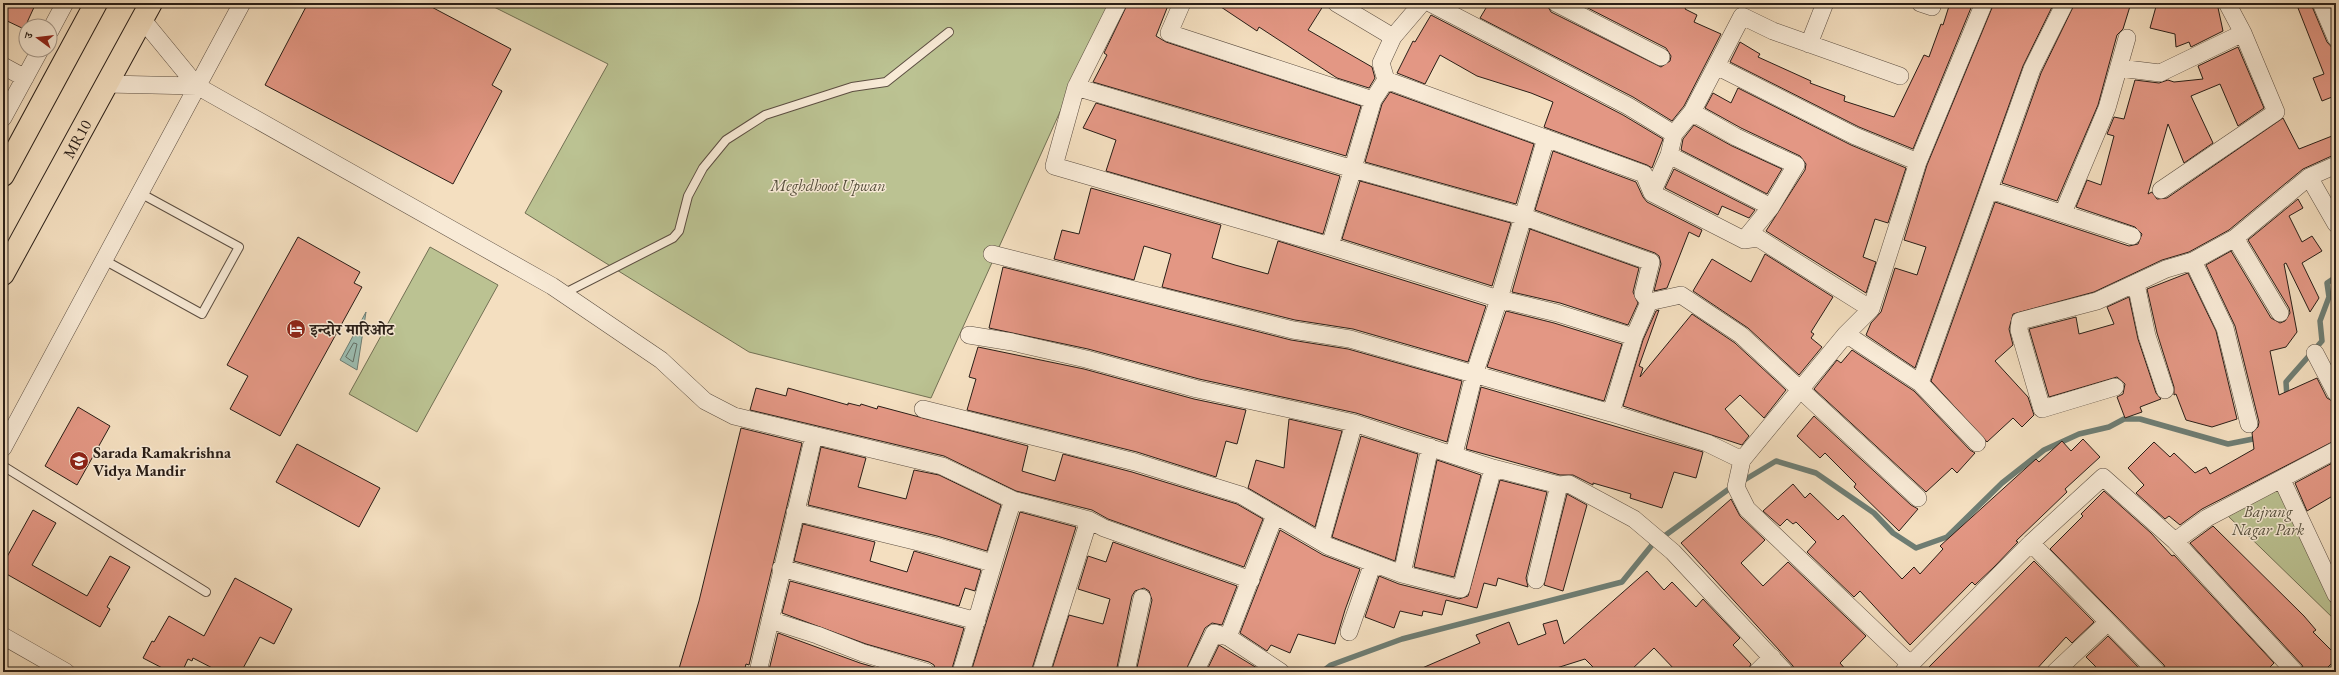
<svg xmlns="http://www.w3.org/2000/svg" width="2339" height="675" viewBox="0 0 2339 675" font-family="'EB Garamond','Noto Serif Devanagari',serif">
	<rect width="100%" height="100%" fill="#f4dfc0"/>
	<filter id="stains"><feTurbulence type="fractalNoise" baseFrequency=".005" numOctaves="4"/><feColorMatrix values="0 0 0 0 .2 0 0 0 0 .09 0 0 0 0 .02 0 0 0 .5 -.17"/></filter>
	<radialGradient id="worn" r=".72"><stop offset=".6" stop-color="#630" stop-opacity="0"/><stop offset="1" stop-color="#630" stop-opacity=".3"/></radialGradient>
	<path fill="#bbc292" stroke="#727054" d="M486,3H1109L931,398L749,352L525,213L608,64Z
		M430,247L498,285L417,432L349,394Z
		M2278,486L2336,602V621L2227,515Z"/>
	<path fill="#9cbdb1" stroke="#6e7d73" d="M366,312L357,370L340,360Z"/>
	<g fill="none" stroke-linecap="round" stroke-linejoin="round">
		<path stroke="#626e64" stroke-width="1" d="M354,343L357,344L353,362L346,357Z"/>
		<path stroke="#6e7d73" stroke-width="5.5" d="M2287,398L2286,382L2322,341L2320,321L2329,297L2327,283L2336,277
			M1741,482L1776,461L1816,473L1874,513L1893,533L1916,548L1947,537L2002,483L2044,450L2079,434L2109,427L2124,419H2140L2228,444L2258,438
			M1322,672L1331,665L1402,639L1622,582L1652,545L1733,486"/>
	</g>
	<path fill="#e39784" stroke="#291e17" d="M3,3H36L24,29L3,19Z
		M308,3H424L511,49L492,85L502,91L453,184L265,85Z
		M1128,3H1169L1156,36L1166,42L1361,106L1346,156L1093,82L1107,55L1104,53Z
		M1215,3H1325L1308,30L1372,67L1375,78L1369,88L1337,78L1259,27L1257,31Z
		M1489,3H1546L1551,12L1661,67L1670,61L1671,56L1666,48L1578,3H1688L1685,9L1697,15L1694,22L1721,34L1684,106L1672,121L1633,97L1480,18Z
		M1950,3H1973L1913,149L1859,127L1730,62L1740,42L1760,54L1758,57L1811,81L1810,83L1845,96L1844,101L1894,117L1924,55L1929,57L1941,24L1943,25Z
		M1994,3H2054L2023,66L1915,368L1866,335L1871,323L1881,312L1895,268L1917,275L1926,247L1904,240L1927,165Z
		M2075,3H2131L2123,29L2117,35L2098,105L2057,201L2002,183L2041,73Z
		M2157,3H2217L2223,31L2191,47L2189,42L2176,47L2175,34L2150,28Z
		M2311,4L2327,42L2336,52V104L2332,97L2322,101L2313,78L2324,74L2298,8Z
		M1431,15L1623,115L1663,139L1652,168L1647,165L1544,127L1553,102L1531,93L1477,76L1440,55L1425,84L1397,73L1413,41L1415,42Z
		M2238,47L2264,108L2238,126L2220,84L2191,96L2213,143L2184,163L2168,124L2148,194L2152,192L2157,199L2167,198L2283,118L2299,149L2332,136L2333,139L2336,137V154L2303,169L2229,230L2189,252L2162,260L2094,292L2013,314L2009,329L2013,345L1995,361L2028,397L2034,415L2022,427L2013,418L1987,442L1931,381L1995,202L2129,246L2138,244L2142,234L2135,227L2076,207L2087,180L2101,185L2114,136L2107,134L2114,117L2124,119L2135,80L2159,83L2168,80L2174,82L2203,79L2198,66Z
		M1738,88L1851,145L1906,168L1888,223L1875,219L1863,257L1876,262L1866,293L1766,231L1805,170L1806,164L1800,156L1741,128L1705,108L1713,93L1731,103Z
		M1390,92L1534,144L1516,204L1365,162L1382,104Z
		M1096,103L1340,176L1323,234L1106,171L1116,140L1083,128Z
		M1694,125L1732,146L1782,169L1767,194L1681,150L1683,139Z
		M1553,151L1636,182L1643,197L1647,202L1702,230L1699,237L1689,232L1667,288L1654,291L1661,264L1659,256L1655,253L1535,210Z
		M1674,169L1755,210L1749,218L1722,206L1718,215L1665,188Z
		M1360,181L1511,223L1492,286L1342,239Z
		M1091,188L1221,225L1212,258L1235,265L1268,274L1278,241L1486,306L1468,362L1353,329L1295,320L1162,287L1171,254L1144,246L1134,280L1054,259L1062,230L1079,234Z
		M2298,199L2303,208L2289,216L2302,242L2312,236L2322,251L2302,263L2319,298L2310,312L2286,263L2284,264L2297,332L2286,347L2270,351L2279,395L2317,378L2327,398L2336,403V440L2202,509L2180,525L2169,516L2165,519L2136,493L2144,485L2128,468L2154,442L2170,457L2174,453L2195,473L2206,467L2210,474L2254,449L2252,433L2258,427L2259,422L2235,326L2206,265L2231,251L2271,318L2280,323L2285,321L2290,313L2289,308L2248,240Z
		M1530,229L1639,268L1633,292L1638,303L1628,325L1560,303L1512,292Z
		M298,237L360,272L354,283L362,287L280,436L230,409L248,376L227,365Z
		M1765,254L1833,297L1811,332L1814,334L1811,338L1822,347L1799,375L1748,328L1693,291L1712,259L1751,282Z
		M1003,267L1291,340L1348,349L1462,381L1447,442L1356,413L1199,379L1088,349L989,328Z
		M2188,273L2216,331L2237,419L2212,427L2186,420L2176,394L2174,395V387L2157,333L2147,289Z
		M2129,297L2138,339L2156,393L2161,399L2140,407L2142,412L2125,418L2117,397L2123,394L2125,384L2117,377L2049,397L2029,329L2076,317L2079,334L2114,324L2107,307Z
		M1659,310L1639,366L1643,368L1640,377L1692,314L1735,343L1786,390L1764,418L1740,395L1725,409L1749,436L1742,445L1623,406L1643,340L1656,311Z
		M1506,311L1554,323L1622,344L1604,401L1487,367Z
		M978,347L1084,369L1194,399L1246,410L1237,444L1226,441L1216,477L1137,452L967,410L976,379L969,377Z
		M1852,350L1914,391L1970,450L1975,453L1957,473L1952,468L1926,492L1814,389L1837,360L1841,363Z
		M1481,387L1703,452L1696,478L1674,472L1662,508L1630,498L1631,494L1593,483V485L1573,475H1560L1466,449Z
		M756,388L786,396L788,388L848,405V403L860,406L861,404L877,409L878,406L1028,446L1022,471L1055,481L1063,454L1132,472L1237,504L1263,519L1244,567L1108,519L1092,510L1016,491L944,456L750,410Z
		M78,407L110,426L77,485L45,466Z
		M1814,416L1911,505L1918,509L1899,531L1854,487L1856,484L1825,453L1820,458L1797,436Z
		M1289,419L1342,431L1315,527L1248,488L1256,460L1284,468Z
		M741,428L802,443L749,665L746,664L744,672H678L699,601Z
		M1361,436L1418,454L1395,561L1332,537Z
		M2083,439L2100,457L2065,489L2067,492L2016,541L2018,542L1994,567L1975,585L1972,582L1910,645L1860,591L1854,597L1807,552L1816,542L1796,522L1793,524L1787,519L1780,526L1763,511L1793,484L1805,498L1810,493L1838,520L1843,515L1902,579L1914,567L1920,574L1943,549L1940,546L2036,459L2039,462L2062,441L2071,451Z
		M297,444L380,488L359,527L276,482Z
		M821,447L866,458L858,487L906,499L914,470L939,475L1001,505L987,551L937,536L808,505Z
		M1437,460L1481,475L1454,577L1414,567Z
		M2336,461V494L2307,511L2295,483Z
		M1500,480L1547,492L1526,578L1528,587L1498,578L1496,586L1484,583L1477,608L1446,600L1442,615L1423,611L1422,616L1400,611L1394,628L1365,617L1379,576L1399,584L1459,599L1468,596Z
		M2104,491L2151,533L2172,556L2174,555L2274,663L2265,672H2167L2164,665L2050,549L2083,516L2081,514Z
		M1567,494L1587,505L1563,591L1544,585Z
		M1731,499L1740,516L1765,540L1741,563L1763,586L1788,562L1866,636L1840,663L1848,672H1795L1793,666L1779,650L1681,543Z
		M33,510L56,523L32,565L87,596L110,556L130,567L107,607L110,609L100,627L3,572V564Z
		M1020,512L1076,527L1031,672H971Z
		M803,524L875,542L870,561L907,572L914,551L981,570L975,591L965,588L959,606L794,561Z
		M2213,526L2304,616L2316,630L2313,632L2336,655V659L2323,672H2305L2302,665L2190,543Z
		M1280,530L1323,555L1360,569L1345,610L1335,644L1298,634L1290,653L1271,645L1267,651L1240,633Z
		M1113,542L1237,586L1222,625L1212,623L1205,628L1185,672H1136L1152,600L1149,591L1144,588L1135,591L1132,596L1116,672H1051L1069,615L1103,624L1110,599L1078,589L1088,556L1106,562Z
		M2034,561L2094,622L2072,643L2066,637L2034,672H1924Z
		M1647,571L1664,590L1672,582L1696,607L1703,599L1740,638L1733,645L1751,664L1747,672H1677L1654,648L1629,672H1598L1585,659L1544,672H1413L1480,643L1476,635L1509,622L1518,645L1546,634L1543,624L1557,620L1564,644Z
		M235,578L292,609L274,644L260,637L241,672H220L193,658L192,661L188,659L182,672H170L143,658L152,641L154,642L169,616L204,636Z
		M790,581L964,628L951,672H936L934,665L929,662L866,644L782,613Z
		M778,633L860,663L891,672H776L769,670Z
		M2108,636L2143,672H2101L2086,657Z
		M1219,645L1257,668L1255,672H1206Z"/>
	<g fill="none" stroke-linecap="round" stroke-linejoin="round">
		<defs>
			<path id="lane" d="M104,260L202,314L239,247L140,193
				M563,294L673,238L679,231L688,196L703,168L726,140L765,115L852,87L886,82L949,32
				M3,466L206,592"/>
			<path id="street" d="M1118,3L1076,87L1054,166L1330,246L1499,299L1557,313L1634,337
				M1182,3L1169,33L1373,100
				M1336,3L1393,37
				M1430,3L1628,106L1674,134
				M1556,3L1661,57
				M1920,3L1932,7
				M2321,3L2336,38
				M142,19L197,86L552,286L661,360L705,401L734,416L942,466L1013,500L1089,520L1104,528L1251,580
				M50,31L65,3
				M1809,44L1825,3
				M3,66L25,78
				M1716,66L1855,136L1918,162
				M2119,68L2160,73L2243,33
				M1386,80L1644,174L1652,193L1744,240L1758,238L1871,309
				M106,84L197,86
				M1076,87L1353,169L1522,216L1651,262L1643,294L1649,302L1634,337L1611,413
				M1692,112L1736,137L1796,165L1771,207L1744,240
				M3,118L40,50
				M1669,155L1771,207
				M2309,177L2336,224
				M1990,190L2132,236
				M2161,190L2276,112L2243,33L2227,3
				M1652,193L1669,155L1674,134L1692,112L1742,16L1773,31L1900,76
				M2063,213L2107,108L2127,38
				M2235,238L2280,313
				M1330,246L1373,100L1386,80L1381,63L1393,37L1422,3
				M992,254L1293,330L1350,339L1611,413L1707,443L1742,460
				M2193,261L2225,328L2249,424
				M2136,284L2147,336L2165,390
				M1649,302L1681,295L1741,335L1918,498
				M1846,334L1920,383L1977,443
				M969,335L1012,342L1086,359L1197,389L1354,423L1493,468L1559,485L1569,484L1634,519L1673,552L1785,672
				M2315,353L2336,393
				M1920,383L2032,69L2065,3
				M2115,387L2042,409L2019,330L2020,321L2097,301L2166,269L2193,261L2235,238L2309,177L2336,165
				M923,409L1135,462L1241,495L1328,546L1402,574L1461,589L1493,468
				M3,448L242,3
				M1454,454L1474,375L1499,299L1546,138
				M2282,480L2336,595
				M795,512L935,546L992,563
				M1321,541L1354,423
				M2175,541L2207,518L2336,450
				M2031,543L2157,672
				M781,568L977,621
				M1402,574L1430,447
				M1536,580L1559,485
				M770,620L817,635L863,653L926,672
				M1349,632L1373,563
				M3,636L66,672
				M1228,637L1275,515
				M1911,665L1747,509L1736,487L1742,460L1846,334L1871,309L1918,162L1984,3
				M758,672L814,435
				M961,672C979,615 994,557 1013,500
				M1041,672L1089,520
				M1126,672L1142,598
				M1195,672L1214,633L1228,637L1281,672
				M1757,672L1772,657
				M1903,672L2031,543L2103,477L2175,541L2295,672
				M2055,672L2108,622"/>
			<g id="primary">
				<path d="M3,175L96,3"/>
				<path id="s1" d="M3,274L151,3"/>
			</g>
		</defs>
		<use href="#lane" stroke="#5c4e41" stroke-width="10"/>
		<use href="#street" stroke="#5c4e41" stroke-width="18"/>
		<use href="#primary" stroke="#291e17" stroke-width="24"/>
		<use href="#lane" stroke="#f8ead6" stroke-width="8"/>
		<use href="#street" stroke="#f8ead6" stroke-width="17"/>
		<use href="#primary" stroke="#f4dfc0" stroke-width="22"/>
	</g>
	<defs>
		<symbol id="hotel-disc" viewBox="-11 -11 22 22"><circle r="9.5" fill="#8f2418" stroke="#f8ead6"/><path d="M-6-4.5h1.5V1H6V5H4.5V3h-9V5H-6ZM-4 0a1.8 1.8 0 1 1 3.6 0ZM.5 0V-2.5h3Q6-2.5 6 0Z" fill="#fff"/></symbol>
		<symbol id="school-disc" viewBox="-11 -11 22 22"><circle r="9.5" fill="#8f2418" stroke="#f8ead6"/><path d="M0-5L7-2L0 1L-7-2ZM-4 1L0 2.5L4 1V4Q0 6-4 4Z" fill="#fff"/></symbol>
	</defs>
	<g fill-rule="evenodd">
		<use href="#hotel-disc" x="285" y="318" width="22" height="22"/>
		<use href="#school-disc" x="68" y="450" width="22" height="22"/>
	</g>
	<g text-anchor="middle" dominant-baseline="central" stroke-width="3" stroke-linejoin="round" paint-order="stroke">
		<g font-size="16" fill="#291e17" stroke="#f8ead6">
			<text stroke="none"><textPath href="#s1" startOffset="154">MR10</textPath></text>
		</g>
		<g font-size="16" font-style="italic" fill="#554f3c" stroke="#f8ead6">
			<text x="828" y="185">Meghdhoot Upwan</text>
			<text x="2268" y="511">Bajrang<tspan x="2268" dy="18">Nagar Park</tspan></text>
		</g>
		<g font-size="16" font-weight="bold" fill="#291e17" stroke="#f8ead6" text-anchor="start">
			<text x="310" y="329">इन्दोर मारिओट</text>
			<text x="93" y="452">Sarada Ramakrishna<tspan x="93" dy="18">Vidya Mandir</tspan></text>
		</g>
	</g>
	<rect width="2339" height="675" fill="none" stroke="#f4dfc0" stroke-width="16"/>
	<rect x="4" y="4" width="2331" height="667" fill="none" stroke="#291e17" stroke-width="2"/>
	<rect x="8" y="8" width="2323" height="659" fill="none" stroke="#291e17"/>
	<g transform="translate(38 38) rotate(285)"><circle r="19" fill="#f8ead6" stroke="#a5988a"/>
	<path d="M0-3L7 15L0 10L-7 15Z" fill="#8f2418"/>
	<text y="-6" font-size="11" font-weight="bold" text-anchor="middle" fill="#291e17">उ</text>
	</g>
	<rect width="100%" height="100%" filter="url(#stains)"/>
	<rect width="100%" height="100%" fill="url(#worn)"/>
</svg>
